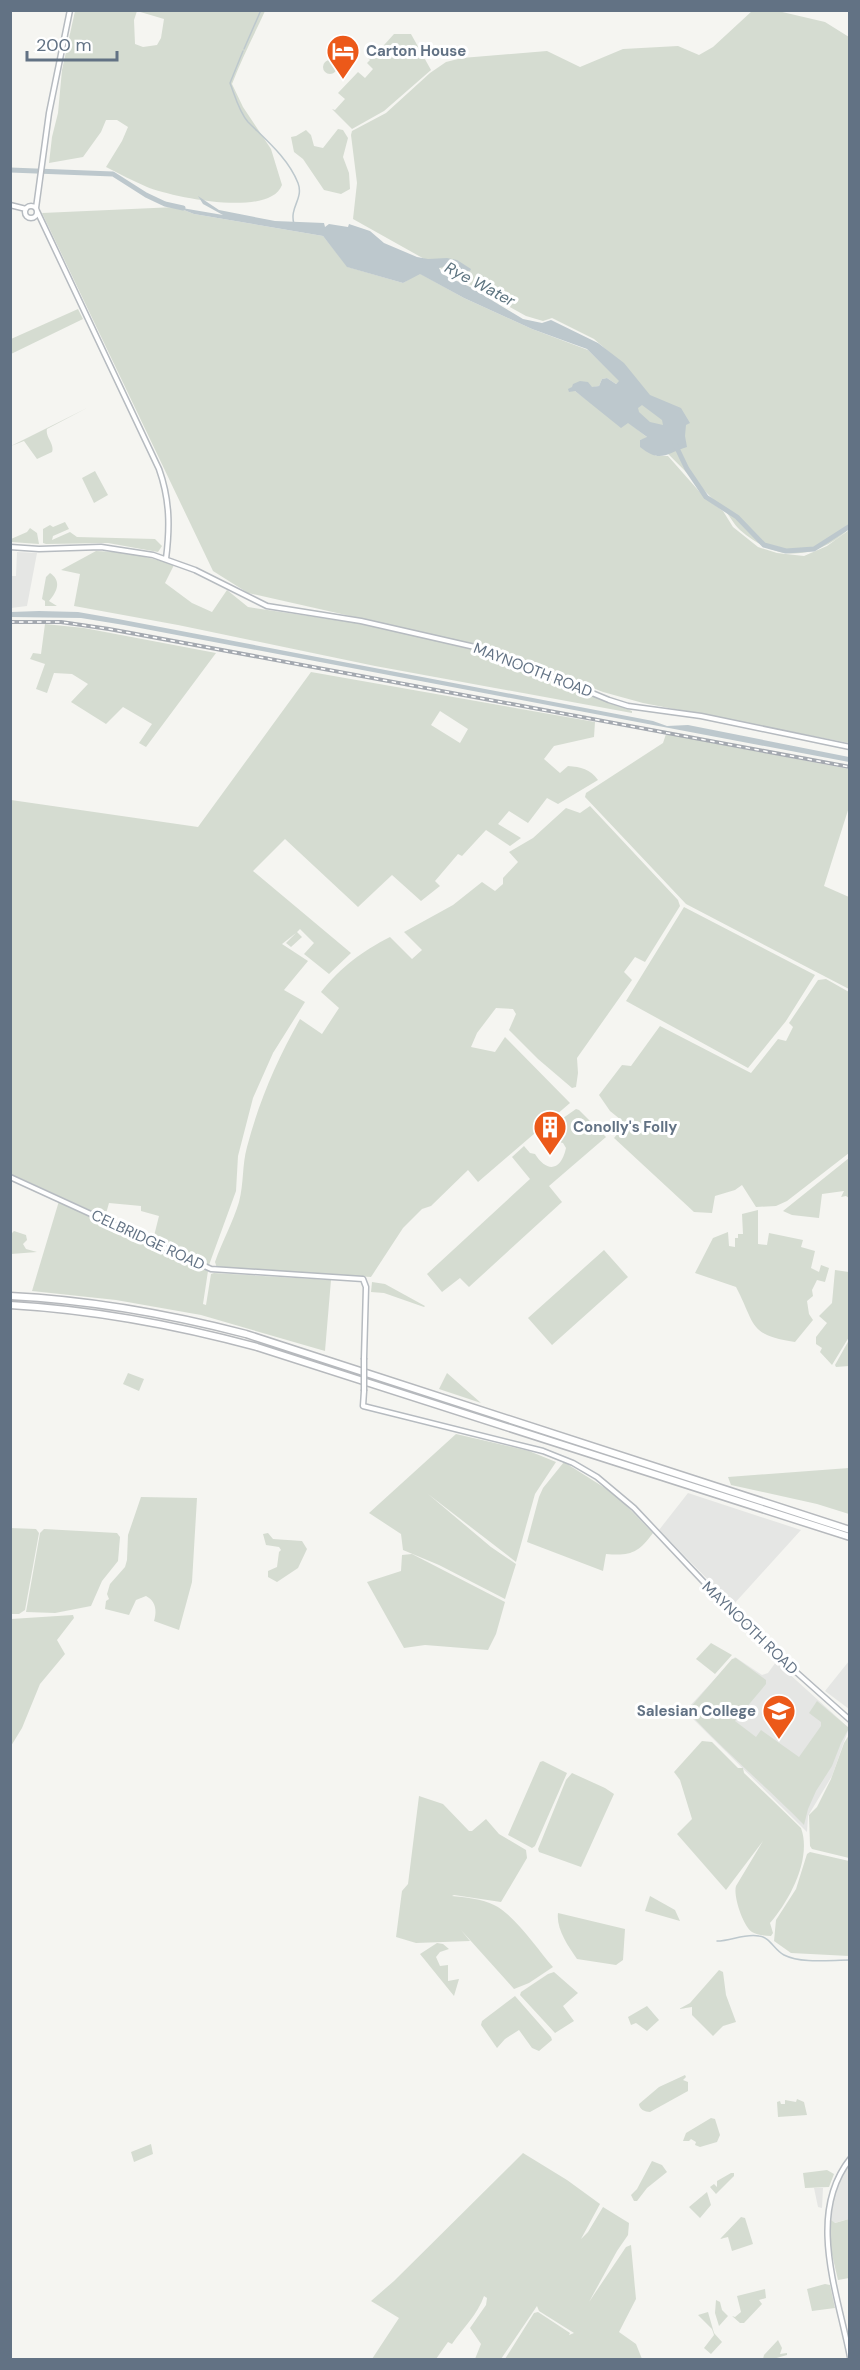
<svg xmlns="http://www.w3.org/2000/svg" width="860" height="2370" viewBox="0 0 860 2370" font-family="'DM Sans',sans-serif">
	<rect width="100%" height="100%" fill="#f5f5f1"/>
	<path fill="#e5e6e4" d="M17,552L37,553L27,606L11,608V576H16Z
		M688,1493L801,1530L733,1605L659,1530Z
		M735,1657L762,1675L768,1673L776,1662L849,1728L832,1776L808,1816L807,1832L688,1714V1708Z
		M849,1661V1709L825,1691Z
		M849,2164V2219L834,2223L831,2220L834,2193L843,2172Z
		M814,2188H823L822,2208L818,2207Z"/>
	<path fill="#d5dcd1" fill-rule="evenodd" d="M75,11H265C254,35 242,58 232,84L243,107L271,149L282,185C270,218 172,197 147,187C133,181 120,174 106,167L122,141L128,127L117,120H106L101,132L83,157L49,163L52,137L58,113L62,70ZM137,11L164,19L161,38L157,45L143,47L135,44L134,20Z
		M752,11H778L825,22L849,37V529C813,561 777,562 740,530C733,524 730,515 723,509C692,479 664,447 630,420L625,366L594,339L552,318L543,321L526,316L353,219L357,183L351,135L352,131L386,113L430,73L446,62L462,58L547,51L580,67L623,49L678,46L699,55L713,47Z
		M394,34H411L431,70L384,111L352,129L332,109L335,110L345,99L338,93L358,72L365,78L373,69L367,63L370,60L368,58L372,53L375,55Z
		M323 67a7 7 0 1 1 14 0a7 7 0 1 1-14 0Z
		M338,129L343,130L348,138L343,157L349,173L350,189L341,194L324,190L303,159L294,152L291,137L296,136L306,130L311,135L314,146L323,148Z
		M176,207L194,214L323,236L348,267L403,283L419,273L464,298L532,329L588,350L620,381L616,384L607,378L602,379L599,386L575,391L614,420L628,422L648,438L640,440L656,456H668L705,498L723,511L733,527L758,547L777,553L804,556L827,546L849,530V743L643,703L603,692L492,648L248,593L213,571L42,213Z
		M78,309L83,319L11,354V339Z
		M87,408L47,429C45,437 55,444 52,452L37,459L24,441L11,446Z
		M95,471L108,495L94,503L82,478Z
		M65,522L69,529L53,536L52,540L70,532L77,537L155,539L162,546L158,552L108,543L46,544L43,543V529L50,525L53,527Z
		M30,528L37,533L39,544L11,542V539L27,532Z
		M96,551C123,552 148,556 174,565L165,583L192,603L212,612L227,590L248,607L363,624L487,653L632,711V713L375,666L178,625L74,606L80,574L61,570Z
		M50,573C62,581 57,592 49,601L57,606H45V601L42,599L46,577Z
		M45,624L84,628L216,653L146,747L139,743L152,724L123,707L106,724L71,702L88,684L72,674L54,673L47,693L36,689L45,664L30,659L33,653L41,654Z
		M311,672L595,722L594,737L554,746L544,759L560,773L568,766C581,767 590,769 598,780L558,804L547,798L528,823L509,811L498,824L521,838L510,846L486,830L462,856L458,854L435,881L440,886L421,901L392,875L358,907L285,839L253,871L351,953L329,974L304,954L314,943L300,929L297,932L302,937L291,947L286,943L296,933L282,944L308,961L284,990L305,1002L273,1053L253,1098L238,1156L236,1191L209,1265L153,1240L159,1216L141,1211V1206L109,1203L105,1217L11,1174V800L198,827ZM440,711L468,729L460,743L431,725Z
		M666,734L849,769V807L824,886L849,897V989L686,904L585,797L586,793L663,743Z
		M590,806L678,900L680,906L645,962L635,957L624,972L632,980L577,1058L578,1073L576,1087L572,1088L538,1059L509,1030L516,1014L513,1009L496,1008L477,1033L471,1047L495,1052L505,1037L570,1103L478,1182L468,1170L431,1206L422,1209L403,1228L371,1277L217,1268L215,1262C222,1242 233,1222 239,1202C244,1183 242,1165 247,1147C259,1101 277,1060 300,1019L322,1034L339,1008L321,992C342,966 361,952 390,937L412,959L422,950L404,932L453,905L482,882L495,891L503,884V878L518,862L509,852L533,838L566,808L580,813Z
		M684,907L815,975L786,1021L748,1068L626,1001Z
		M826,979L849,992V1153L787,1201L776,1206L756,1207L742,1185L735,1190L715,1196L712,1213L694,1212L614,1138L626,1124L610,1111L599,1095L622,1065L631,1066L660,1026L751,1073L778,1039L786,1041L793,1027L789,1023L818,980Z
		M576,1109L579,1110L606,1137L549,1186L562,1202L469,1287L460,1278L442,1292L427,1274L530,1179L512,1157L524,1146L530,1153L535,1154C547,1173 561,1171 566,1148L563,1143L551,1140L543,1132Z
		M849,1158V1198L846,1196L841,1197L844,1191L822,1194L819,1218L792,1215L783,1211Z
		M59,1201L208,1271L203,1304L206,1305L211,1274L214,1273L331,1280L325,1351L201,1315L116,1300L32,1291Z
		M758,1210V1244L767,1245L769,1233L803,1240L801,1247L815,1251L811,1268L819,1272L821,1265L829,1268L825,1282L817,1280L812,1290L813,1296L807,1301L809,1314L813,1320L795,1342C748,1335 756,1325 736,1287L695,1273L713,1238L728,1232L729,1246L735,1247V1238H738V1234H743L742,1214Z
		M14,1231L26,1235L27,1240L23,1244L26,1249L37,1252L11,1254L12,1233Z
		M604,1250L628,1277L552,1345L528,1318Z
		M835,1270L849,1272V1337L832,1365L820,1352L822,1348L816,1344V1337L827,1323L819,1316L832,1303Z
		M372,1282L385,1284L425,1306L424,1307L384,1293L371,1292Z
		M849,1340V1366L836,1367L835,1365Z
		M128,1373L144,1379L139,1391L123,1384Z
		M447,1373L481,1403L439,1389Z
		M456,1434L529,1451L556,1462L535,1494L516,1562L428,1494L491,1547L516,1564L505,1599L439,1565L403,1550L401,1534L369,1513Z
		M564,1462L616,1495L653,1533C638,1553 631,1556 606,1554L603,1571L527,1542L539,1497L543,1488Z
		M849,1468V1514L817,1504L731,1485L728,1477Z
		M141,1497L197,1498L192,1582L179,1630L154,1621C157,1611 156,1601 146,1596L136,1600L129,1615L105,1609L106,1601L109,1599L107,1594L110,1584L125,1567L127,1560L128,1535Z
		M10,1528L36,1529L39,1533L25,1610L19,1614H11Z
		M44,1529L117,1533L120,1537L118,1561L102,1581L91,1606L55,1613L26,1612L40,1533Z
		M268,1533L273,1539L302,1541L307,1549L298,1568L277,1582L268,1577V1571L277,1567L279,1552L281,1550L279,1547L266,1545L263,1534Z
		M412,1554L505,1602L496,1634L488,1650L425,1645L404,1648L367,1582L401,1571L402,1555Z
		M73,1615L74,1618L57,1640L65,1654L40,1684L22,1728L11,1746V1619Z
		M711,1643L732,1655L715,1674L696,1659Z
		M736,1658L766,1680V1684L735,1721L756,1737L761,1730L799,1757L821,1726V1722L809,1713L817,1701L849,1728L841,1743L832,1766L816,1791L808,1809L804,1825C767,1787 726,1753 690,1714L689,1709L732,1659Z
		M849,1735V1858L812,1849L810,1846L809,1815L817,1807L831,1779L844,1743Z
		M702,1741L712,1742L738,1768H743L744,1773L801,1828C812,1858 790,1900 770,1923L773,1933L771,1936C765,1936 757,1935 752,1932C743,1926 733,1896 736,1886L763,1841L726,1890L677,1834L692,1819L680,1780L674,1772Z
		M543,1761L567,1773L535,1846L532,1848L508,1835L540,1762Z
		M572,1773L605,1788L614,1794L581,1867L539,1852L538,1849L566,1780Z
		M419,1796L443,1804L469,1831H472L486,1819L499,1834L526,1850L527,1858L501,1902L454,1895L452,1896C464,1897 483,1899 494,1905C514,1914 538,1950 553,1967L529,1983L514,1989L461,1930L470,1941L416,1943L396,1937L402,1891L408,1884Z
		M810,1852L849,1861V1956L791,1953L774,1941L776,1920L796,1889L807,1854Z
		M650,1896L675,1910L680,1921L645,1911Z
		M558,1913L625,1929L623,1960L616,1965L577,1959C568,1946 556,1929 558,1913Z
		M437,1943L443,1944L449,1949L440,1952L436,1957L440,1966L448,1965V1981L459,1979L454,1996L420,1954Z
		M719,1970L723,1972L726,1995L736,2022L723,2026L713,2036L692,2015V2007L679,2009L690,2003Z
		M554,1972L578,1993L563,2006L574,2021L555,2033L520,1995L521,1992L548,1974Z
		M515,1996L551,2037L552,2040L539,2051L532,2048L519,2030L505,2039L497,2048L481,2025L482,2021Z
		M647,2006L659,2020L647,2031L636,2023L631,2025L628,2017Z
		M685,2075L686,2077L683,2080L688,2082V2091L650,2112C645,2112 639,2109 639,2104L659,2087Z
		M797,2099L804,2102L807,2115L778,2117L777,2102L780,2101L781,2104H785V2100L796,2102Z
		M711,2118L715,2119L720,2135L717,2142L700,2147L695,2145L696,2142L691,2139L689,2141H683L686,2133Z
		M151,2144L153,2154L134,2162L131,2152Z
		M523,2153L567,2180L600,2204L581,2239L588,2232L603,2207L629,2223L628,2235L617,2251L589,2302L626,2247L631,2245L636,2299L619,2332L636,2344L642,2359H505L534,2313L538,2312L570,2333L569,2335L574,2333L539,2311L537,2306L501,2359H475L481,2344L470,2328L486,2305L487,2298L484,2296C478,2314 463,2328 452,2344L448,2342L436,2359H372L399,2318L371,2301L394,2281Z
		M652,2161L662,2165L667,2172L647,2188L637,2201H634L631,2195L637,2189Z
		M827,2170L834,2174L829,2187L805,2188L803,2173Z
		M731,2173H734V2176L716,2194L710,2187L714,2184L717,2187V2181Z
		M707,2192L711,2205L700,2218L689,2207Z
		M741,2217L745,2218L753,2244L732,2251L728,2237L720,2239Z
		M849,2219V2278L838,2280L830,2246L831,2220L835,2223Z
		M825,2284L830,2285L835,2308L812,2311L807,2289Z
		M765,2289L766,2298L759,2300L762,2304L744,2323H740L732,2316L735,2317L741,2312L737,2296Z
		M716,2300L720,2302L722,2310L728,2316L719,2326L715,2313Z
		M708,2312L714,2333L722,2342L711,2354L704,2348L714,2335L712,2329L698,2315Z
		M778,2340L782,2348L780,2354L787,2353V2355L773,2359H763L764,2355Z"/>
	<path fill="#bdc8cd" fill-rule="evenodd" d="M198,196L219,210L275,221L324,223L325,227L329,224L348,227L349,224L370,231L384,243L417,257L428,259L447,258L457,260L471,269L470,271H460L458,268L449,265L439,268L442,274L470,287L523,319L542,323L551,320L598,343L624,363L650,395L681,408L690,423L686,425L685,436L687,447C666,453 661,464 640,447V440L647,437L628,423L621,428L575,391L569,392L568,389L572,387L573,384L580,381L588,382L592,387L599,386L602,379L607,378L616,384L619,381L587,349L532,329L464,298L420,274L403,283L347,267L323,236L194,214L176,207L223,215L203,204ZM642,405L662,420L663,425L650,422L639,412L638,408Z
		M39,611L78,612L118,619L653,721L667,726L688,725L849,757V762L124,625L81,618L11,617V612Z"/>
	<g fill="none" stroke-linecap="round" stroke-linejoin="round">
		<path stroke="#bdc8cd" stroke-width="1.5" d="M244,49L261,10
			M243,51L230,83C235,96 239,112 248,122C266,140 288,158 298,183C304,199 289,207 294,224
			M717,1941C731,1941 745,1933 759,1936C770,1937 774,1950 784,1955C802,1964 830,1960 850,1960"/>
		<path stroke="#bdc8cd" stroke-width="5" d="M10,170L113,174L146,195L165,204L183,208
			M675,444L687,469L706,497L737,517L764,545L786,551L814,549L850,526"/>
		<defs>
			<path id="secondary" d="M10,205L26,209
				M25 212a6 6 0 1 1 12 0a6 6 0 1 1-12 0Z
				M36,208L49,113L70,10
				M37,211L159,469C170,500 170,527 166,559
				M10,547L39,549L101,547L153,555L195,570L267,606L361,621L488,650L609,700L628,706L701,716L850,747
				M10,1177L211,1269L363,1279L366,1287L364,1358
				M364,1391L363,1406L543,1451L573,1463L597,1477L634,1508L750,1631L850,1720
				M850,2159C806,2215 838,2294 850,2357"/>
			<path id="highway" d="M10,1296C90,1300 169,1314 246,1334L850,1530
				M10,1305C95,1310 176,1325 257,1347L850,1537"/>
		</defs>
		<use href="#secondary" stroke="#b6bbc0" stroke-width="7"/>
		<use href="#highway" stroke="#b6b9bd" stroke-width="9"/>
		<use href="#secondary" stroke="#fff" stroke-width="4"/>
		<use href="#highway" stroke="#fff" stroke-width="6"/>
		<defs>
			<path id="rail" d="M10,622H61L109,629L850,767"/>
		</defs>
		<use href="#rail" stroke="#a4a9b0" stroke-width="4"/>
		<use href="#rail" stroke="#fff" stroke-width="1.5" stroke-dasharray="4.5" stroke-linecap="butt"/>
		<defs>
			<path id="secondary-bridge" d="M364,1391V1358"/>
		</defs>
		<use href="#secondary-bridge" stroke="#b6bbc0" stroke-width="7" stroke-linecap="butt"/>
		<use href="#secondary-bridge" stroke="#fff" stroke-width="4"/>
	</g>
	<defs>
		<symbol id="hotel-pin" viewBox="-11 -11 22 30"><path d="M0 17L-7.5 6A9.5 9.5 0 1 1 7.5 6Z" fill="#ec5919" stroke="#fff"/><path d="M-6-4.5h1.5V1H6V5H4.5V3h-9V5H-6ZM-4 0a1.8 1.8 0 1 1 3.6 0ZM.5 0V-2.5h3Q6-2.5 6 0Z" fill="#fff"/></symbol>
		<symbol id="building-pin" viewBox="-11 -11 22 30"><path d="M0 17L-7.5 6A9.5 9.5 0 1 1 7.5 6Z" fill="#ec5919" stroke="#fff"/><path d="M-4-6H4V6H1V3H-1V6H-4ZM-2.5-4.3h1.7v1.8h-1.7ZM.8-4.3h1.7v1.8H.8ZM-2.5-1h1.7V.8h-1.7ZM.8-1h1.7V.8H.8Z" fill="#fff"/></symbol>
		<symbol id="school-pin" viewBox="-11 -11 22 30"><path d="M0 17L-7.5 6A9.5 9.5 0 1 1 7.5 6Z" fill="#ec5919" stroke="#fff"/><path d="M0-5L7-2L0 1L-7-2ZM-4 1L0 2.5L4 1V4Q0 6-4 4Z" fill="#fff"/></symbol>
	</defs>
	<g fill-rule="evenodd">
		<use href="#hotel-pin" x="324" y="32" width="38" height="52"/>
		<use href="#building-pin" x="531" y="1108" width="38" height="52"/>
		<use href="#school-pin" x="760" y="1692" width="38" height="52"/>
	</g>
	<g text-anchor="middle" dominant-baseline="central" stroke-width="6" stroke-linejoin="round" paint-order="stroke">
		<g font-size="15" font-weight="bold" fill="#627284" stroke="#fff" text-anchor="start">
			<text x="366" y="51">Carton House</text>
			<text x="573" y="1127">Conolly's Folly</text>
			<text x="756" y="1711" text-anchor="end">Salesian College</text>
		</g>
		<g font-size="15" fill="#627284" stroke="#fff">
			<text transform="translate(533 670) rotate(21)">MAYNOOTH ROAD</text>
			<text transform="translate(148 1240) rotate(25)">CELBRIDGE ROAD</text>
			<text transform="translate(750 1628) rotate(44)">MAYNOOTH ROAD</text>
		</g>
		<g font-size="16" font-style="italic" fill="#5e7581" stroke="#fff">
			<text transform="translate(480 284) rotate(28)">Rye Water</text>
		</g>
	</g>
	<rect width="860" height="2370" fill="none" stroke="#627284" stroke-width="24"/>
	<path d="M27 51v9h90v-9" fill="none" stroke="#627284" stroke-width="3"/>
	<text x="36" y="51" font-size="18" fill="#627284" stroke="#ffffff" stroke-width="4.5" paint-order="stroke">200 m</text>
</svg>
